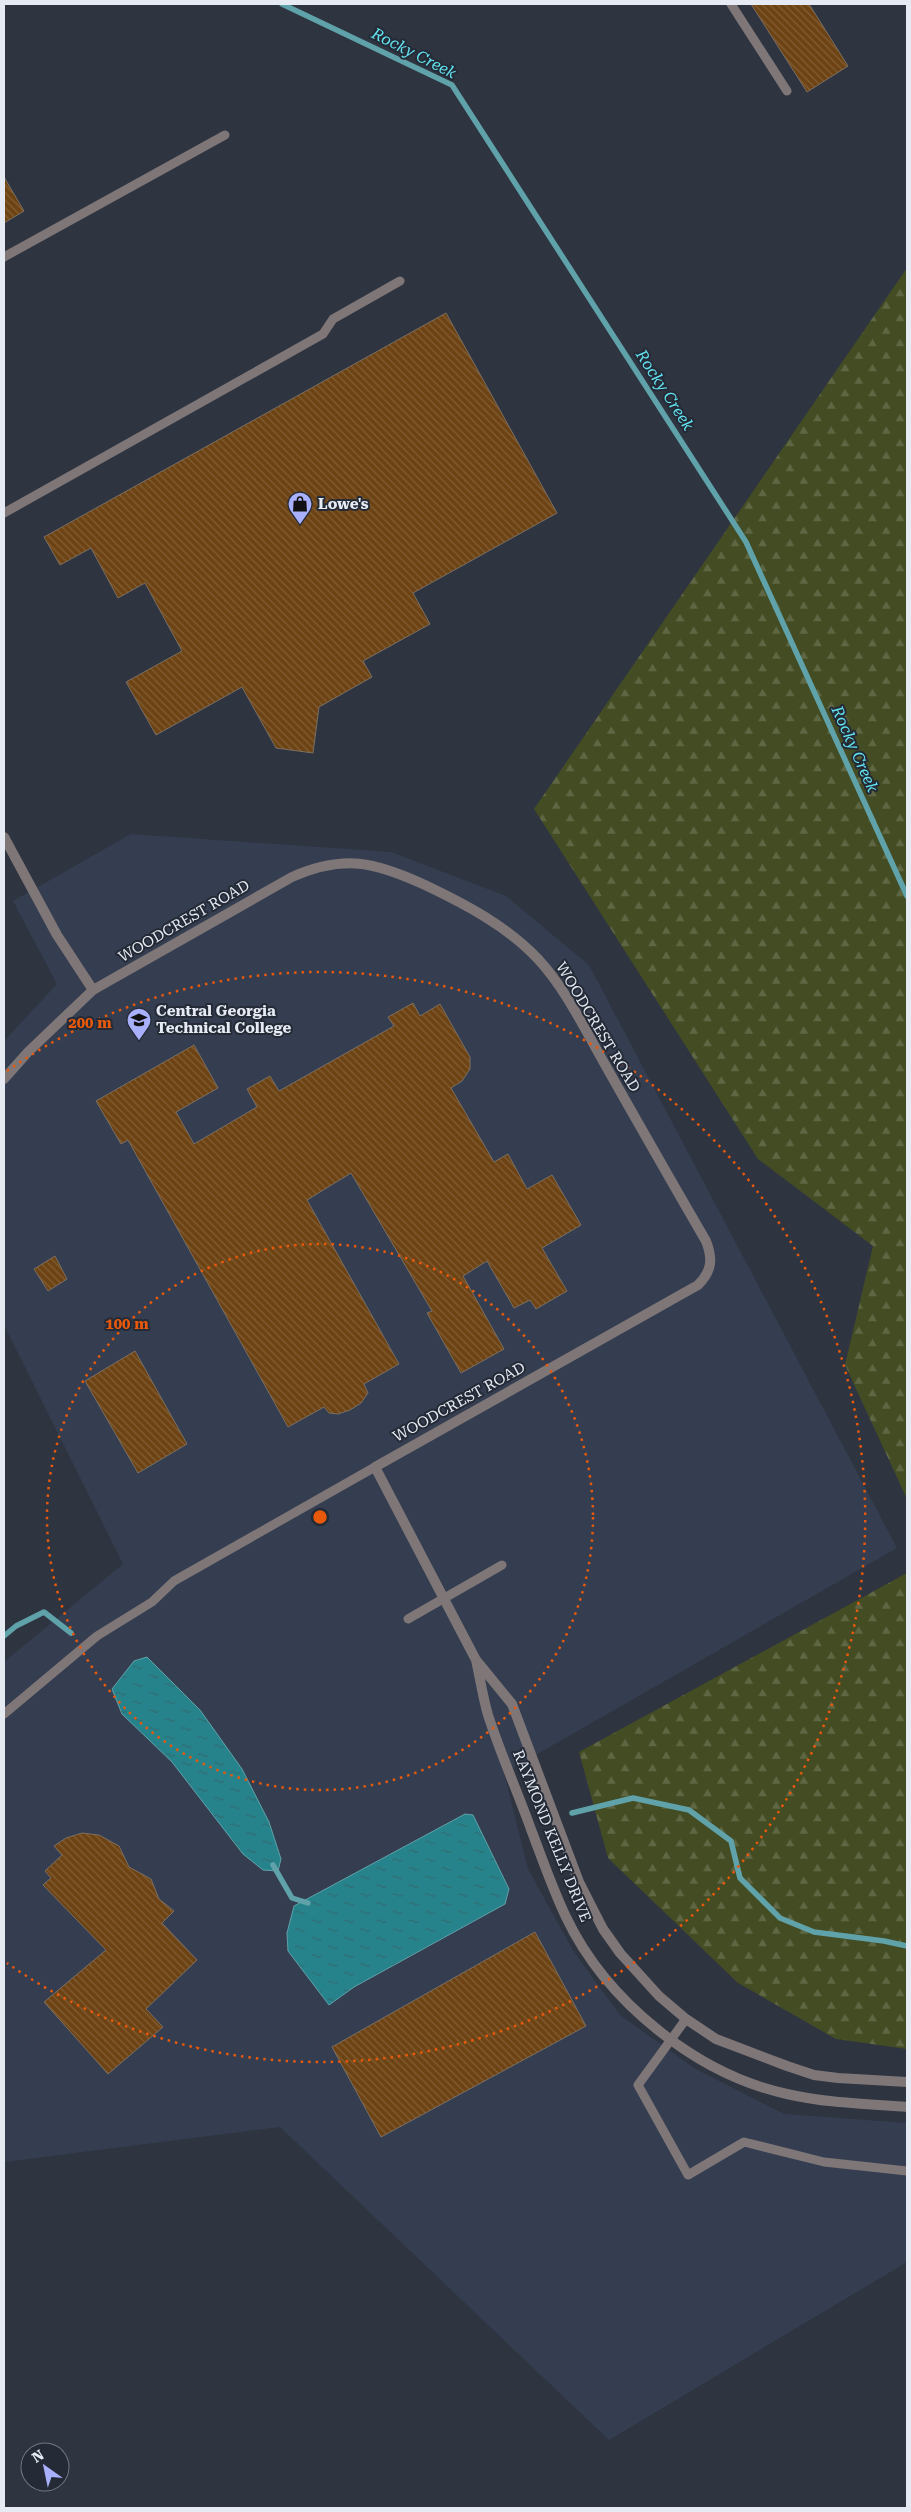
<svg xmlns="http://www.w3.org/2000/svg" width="911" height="2512" viewBox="0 0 911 2512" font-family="'Roboto Serif',serif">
	<defs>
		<pattern id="forest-firs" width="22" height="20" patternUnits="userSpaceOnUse" patternTransform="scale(1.25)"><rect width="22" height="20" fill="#444c23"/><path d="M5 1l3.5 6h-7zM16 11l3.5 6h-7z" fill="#5f6643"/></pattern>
		<pattern id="water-ripples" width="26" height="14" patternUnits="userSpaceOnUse" patternTransform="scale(1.25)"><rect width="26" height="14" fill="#26838b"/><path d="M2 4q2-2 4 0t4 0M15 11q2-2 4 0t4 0" fill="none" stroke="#326b71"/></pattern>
		<pattern id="building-back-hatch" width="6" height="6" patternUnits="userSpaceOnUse" patternTransform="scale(1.25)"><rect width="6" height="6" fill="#6d4313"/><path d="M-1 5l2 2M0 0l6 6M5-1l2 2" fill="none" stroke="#825e36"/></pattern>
	</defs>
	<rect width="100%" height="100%" fill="#2e3440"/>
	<path fill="#343e50" d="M131,834L391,852L506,896L589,965L897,1548L504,1773L528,1869L574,1952L620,2015L694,2068L784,2114L907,2123V2262L609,2440L280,2127L4,2162V1662L123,1564L4,1325V1041L57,984L13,901Z"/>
	<path fill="url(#forest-firs)" d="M907,268V1499L845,1365L873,1246L758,1159L534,809Z
		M907,1573V2049L836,2039L738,1983L608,1858L579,1752Z"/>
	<path fill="url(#water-ripples)" stroke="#60a2aa" d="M147,1657L200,1710L242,1769L269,1822L281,1859L278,1871L263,1870L243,1854L172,1762L122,1714L112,1689L134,1661Z
		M465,1814L473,1815L509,1889L505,1904L354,1987L329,2005L288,1951L287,1933L294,1906Z"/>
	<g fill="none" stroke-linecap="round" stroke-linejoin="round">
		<path stroke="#60a2aa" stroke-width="5.5" d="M282,4L452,85L746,542L907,896
			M4,1636L16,1626L44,1612L71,1633
			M572,1813L633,1798L689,1810L731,1841L740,1878L780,1918L814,1932L884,1941L907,1946
			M273,1865L292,1898L308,1903"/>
	</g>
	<path fill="url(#building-back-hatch)" stroke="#7b6f63" d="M751,4H809L848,66L807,92Z
		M4,177L24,211L4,223Z
		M446,313L557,513L413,593L430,624L363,661L372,677L319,707L313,753L276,748L242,687L156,735L126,682L182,651L145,583L118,598L91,548L60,565L44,537Z
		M413,1003L420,1016L440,1004L466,1050L470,1057V1069L462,1081L451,1088L494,1162L508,1154L527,1189L552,1175L581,1225L542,1248L567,1291L536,1309L530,1300L514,1308L487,1261L463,1276L504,1349L461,1373L427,1313L432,1311L351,1173L307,1200L399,1364L364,1384L368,1393L361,1403L350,1410L338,1414L329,1413L324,1407L288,1427L128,1140L121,1144L96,1101L194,1045L218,1088L176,1112L194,1144L257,1107L247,1089L270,1076L279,1091L394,1026L388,1017Z
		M55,1256L67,1279L48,1291L34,1269Z
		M135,1351L187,1444L138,1473L85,1381Z
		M82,1833L99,1835L119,1846L129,1867L151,1879L159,1899L174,1911L162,1923L197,1960L146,2009L163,2027L108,2074L44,2002L106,1950L43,1885L51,1878L45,1871L62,1855L54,1846L66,1838Z
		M535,1932L586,2026L381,2137L332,2047Z"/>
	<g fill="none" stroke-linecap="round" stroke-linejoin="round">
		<path stroke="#7e7677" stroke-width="9" d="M731,4L787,91
			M4,257L225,135
			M4,513L323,334L333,319L400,281
			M408,1619L502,1565
			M4,1714L97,1636L152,1602L174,1581L375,1467
			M686,2019L638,2085L688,2175L744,2142L824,2162L907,2171"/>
		<path stroke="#7e7677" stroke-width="10" d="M4,837L57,935L93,990
			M4,1079L28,1052L93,990L292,877C344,854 375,862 425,885C465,904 507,926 538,959C565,988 583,1026 603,1061C637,1121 671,1181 706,1241C713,1259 712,1271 698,1285L375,1467L476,1660
			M907,2082L838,2078L814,2075L787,2066L716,2039L686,2019L659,1996L620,1953L603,1929L579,1882L512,1704L476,1660C480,1678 483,1698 488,1715C501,1755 518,1793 532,1832C543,1861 553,1890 566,1917C606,2001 696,2074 787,2094C826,2103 867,2104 907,2107"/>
	</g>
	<g fill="none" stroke="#e8590c" stroke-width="2.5" stroke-dasharray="2.5 5">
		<circle cx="320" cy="1517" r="273"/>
		<path d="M7 1071A545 545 0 1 1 7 1963"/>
	</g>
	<defs>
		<symbol id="shop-pin" viewBox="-11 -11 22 30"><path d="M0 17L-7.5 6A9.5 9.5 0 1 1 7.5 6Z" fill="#a8b0fc" stroke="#242a36"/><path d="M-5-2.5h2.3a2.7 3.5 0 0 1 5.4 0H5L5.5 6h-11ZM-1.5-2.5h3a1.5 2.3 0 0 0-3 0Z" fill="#111"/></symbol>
		<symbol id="school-pin" viewBox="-11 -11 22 30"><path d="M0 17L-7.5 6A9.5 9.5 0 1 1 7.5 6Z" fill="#a8b0fc" stroke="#242a36"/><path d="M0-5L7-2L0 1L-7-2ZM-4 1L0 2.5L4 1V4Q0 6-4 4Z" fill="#111"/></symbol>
	</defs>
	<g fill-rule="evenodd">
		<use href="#shop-pin" x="286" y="490" width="28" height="38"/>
		<use href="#school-pin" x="125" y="1006" width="28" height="38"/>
	</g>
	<g text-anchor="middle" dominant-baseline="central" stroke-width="4" stroke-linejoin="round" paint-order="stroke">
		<g font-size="15" font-weight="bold" fill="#e6ebf3" stroke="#242a36" text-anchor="start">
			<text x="318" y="504">Lowe's</text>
			<text x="156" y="1011">Central Georgia<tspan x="156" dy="17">Technical College</tspan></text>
		</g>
		<g font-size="15" fill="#e6ebf3" stroke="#242a36">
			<text transform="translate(184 921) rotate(-30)">WOODCREST ROAD</text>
			<text transform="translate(598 1027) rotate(59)">WOODCREST ROAD</text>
			<text transform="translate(459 1402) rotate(-29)">WOODCREST ROAD</text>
			<text transform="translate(552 1836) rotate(68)">RAYMOND KELLY DRIVE</text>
		</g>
		<g font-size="16" font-style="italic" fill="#62e3ef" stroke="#242a36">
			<text transform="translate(414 53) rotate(27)">Rocky Creek</text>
			<text transform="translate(665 390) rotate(57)">Rocky Creek</text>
			<text transform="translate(855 749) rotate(66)">Rocky Creek</text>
		</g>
	</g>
	<circle cx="320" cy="1517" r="8" fill="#e8590c" stroke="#242a36" stroke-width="2.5"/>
	<g font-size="15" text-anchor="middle" font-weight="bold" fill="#e8590c" stroke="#242a36" stroke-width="4" stroke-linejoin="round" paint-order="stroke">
		<text x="90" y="1028">200 m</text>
		<text x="127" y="1329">100 m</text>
	</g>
	<rect width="911" height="2512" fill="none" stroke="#e6ebf3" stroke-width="10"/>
	<g transform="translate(45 2467) rotate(327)"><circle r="24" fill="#242a36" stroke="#727782"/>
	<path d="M0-4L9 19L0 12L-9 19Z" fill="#a8b0fc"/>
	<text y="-8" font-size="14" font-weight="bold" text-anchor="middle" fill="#e6ebf3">N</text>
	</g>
</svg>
